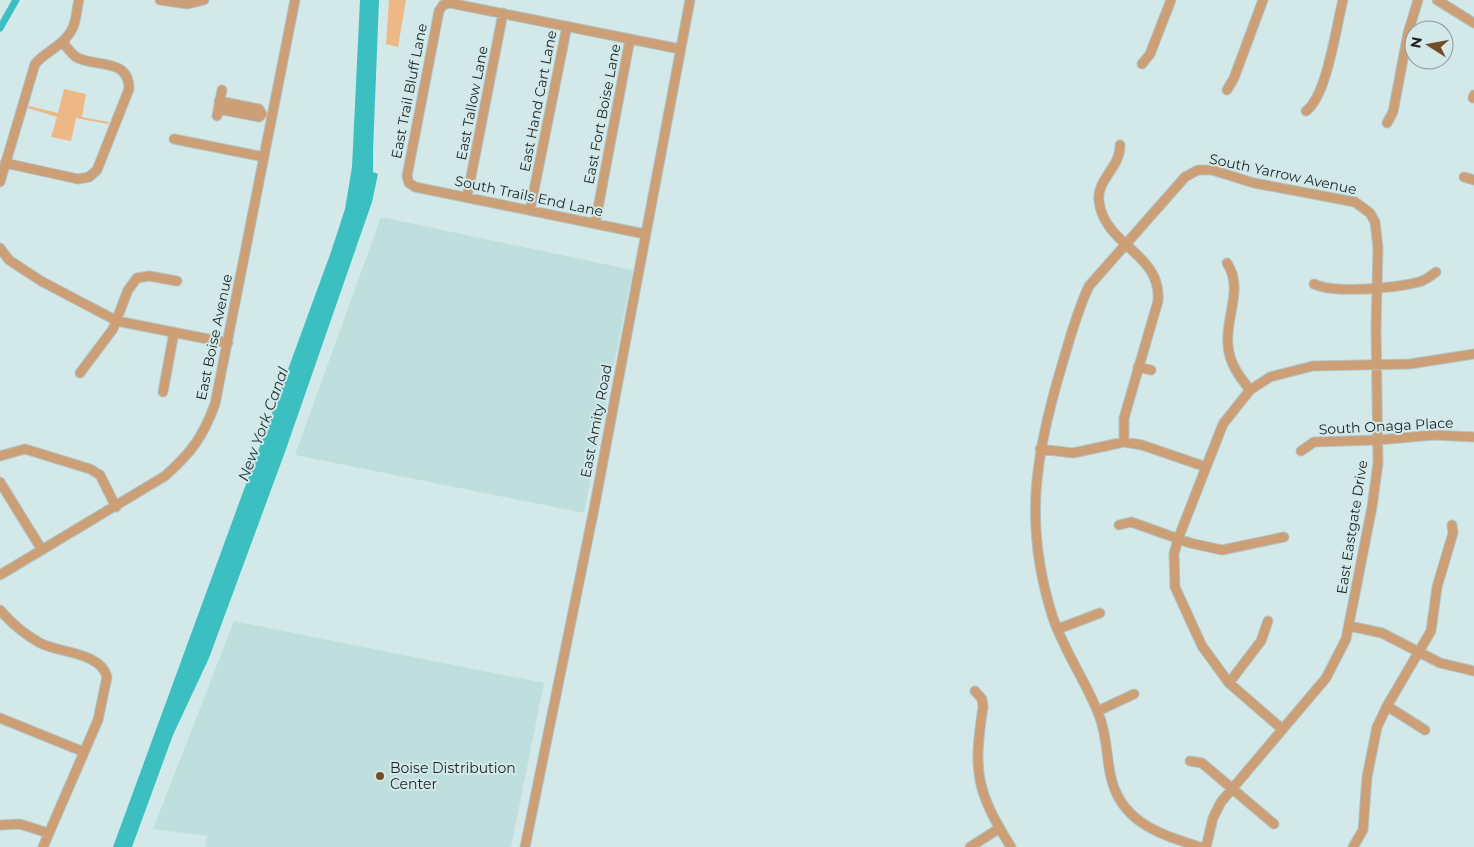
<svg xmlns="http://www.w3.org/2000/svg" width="1474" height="847" viewBox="0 0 1474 847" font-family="Montserrat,sans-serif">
	<rect width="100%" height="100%" fill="#d3e9e9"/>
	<path fill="#bfdede" d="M381,217L633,270L584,513L295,455Z
		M234,621L544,683L511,847H205L207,836L153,829Z"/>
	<path fill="#edb886" d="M389,0H406L398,47L386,44Z
		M64,89L86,94L82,117L109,122L108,124L76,118L71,141L51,137L57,117L28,108L29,106L58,113Z"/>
	<path fill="#3cbfc0" d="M360,0H379L373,151V172L378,174L372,202L285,452L209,658L173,735L132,847H113L331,252L345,209L352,167Z"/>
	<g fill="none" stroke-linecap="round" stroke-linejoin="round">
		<path stroke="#3cbfc0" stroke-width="7" d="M0,28L16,0"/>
		<defs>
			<path id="minor" d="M160,0L188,4L204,0
				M1437,0L1474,23
				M1142,64L1150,54L1171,0
				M1227,90L1234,78L1263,0
				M1473,98L1474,95
				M218,109L259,117L262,114L259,109L219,101
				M1306,111C1327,96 1336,27 1343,0
				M217,116L222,90
				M1387,123L1393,112L1408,33L1418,0
				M174,139L264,157
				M1120,145C1121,167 1096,180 1099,201C1104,246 1162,253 1158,301L1124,418V442
				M5,163L78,179L89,177L97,170L129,89C129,57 95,68 76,57C71,53 67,48 63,42
				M1464,177L1474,180
				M0,182L35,64C46,51 63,46 71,31C77,22 76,10 79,0
				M467,197L503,13
				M530,210L567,26
				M595,224L630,39
				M645,234L415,187L409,183L407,176L439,11L443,5L450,3L680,49
				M0,248L9,260L41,281L117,321L228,343
				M1227,263C1244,289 1225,317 1228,345C1229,363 1239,376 1250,390
				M1314,284C1334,294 1396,288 1419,282C1426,280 1431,276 1436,272
				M1138,367L1151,370
				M80,373L113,329L128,290L137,278L149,276L177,281
				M163,392L174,332
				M1040,449L1073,453L1124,442L1142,445L1206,467
				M1301,451L1314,442L1378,440L1434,435L1474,437
				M0,456L25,449L90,469L100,475L116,507
				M0,482L42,550
				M1119,525L1131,522L1137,524L1190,543L1222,550L1284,537
				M0,575L165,476C191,453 203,437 215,404L295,0
				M0,610C12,624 24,634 40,643C59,653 101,652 107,677L98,720L43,847
				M1349,626L1382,633L1440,663L1474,671
				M1058,629L1100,613
				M1229,683L1261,641L1268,621
				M975,691L982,699L983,707C973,772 976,791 1011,847
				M1387,706L1425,730
				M1098,711L1134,694
				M0,718L84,752
				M1282,729L1229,683L1202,646L1175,587L1174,554L1178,539L1223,424L1250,390L1270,377L1313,366L1410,364L1474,354
				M1190,761L1202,763L1274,824
				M0,825L20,824L48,833
				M525,847L594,509L690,0
				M970,847L1000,828
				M1200,847C1159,834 1119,822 1110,773C1106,751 1106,730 1097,710C1084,679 1064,650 1053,618C1023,525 1035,455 1062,365C1070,338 1077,311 1089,286L1185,177L1198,170H1212L1254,183L1355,202L1370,213L1375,222L1378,248L1376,328L1378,463L1372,507L1346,639L1326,678L1221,802L1213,818L1206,847
				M1353,847L1363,830L1367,777L1377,727L1387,706L1431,631L1437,587L1453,533L1452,525"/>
		</defs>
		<use href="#minor" stroke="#b2c5c5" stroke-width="11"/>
		<use href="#minor" stroke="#cc9f76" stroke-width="9"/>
	</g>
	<circle fill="#724d28" stroke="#d3e9e9" stroke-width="2" cx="380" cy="776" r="5"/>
	<g text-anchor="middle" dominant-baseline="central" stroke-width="4" stroke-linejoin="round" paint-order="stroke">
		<g font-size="14" fill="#1b2323" stroke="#d3e9e9">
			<text transform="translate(409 91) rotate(-79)">East Trail Bluff Lane</text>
			<text transform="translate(538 101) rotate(-79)">East Hand Cart Lane</text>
			<text transform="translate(472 103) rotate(-79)">East Tallow Lane</text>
			<text transform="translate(602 114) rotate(-79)">East Fort Boise Lane</text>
			<text transform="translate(1283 174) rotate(12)">South Yarrow Avenue</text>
			<text transform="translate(529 196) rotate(12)">South Trails End Lane</text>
			<text transform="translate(214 337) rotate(-78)">East Boise Avenue</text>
			<text transform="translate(596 421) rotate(-79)">East Amity Road</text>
			<text transform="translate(1386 426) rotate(-3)">South Onaga Place</text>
			<text transform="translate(1352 527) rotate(-81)">East Eastgate Drive</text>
		</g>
		<g font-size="14" fill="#1b2323" stroke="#d3e9e9" text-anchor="start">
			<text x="390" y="768">Boise Distribution<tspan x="390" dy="16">Center</tspan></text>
		</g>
		<g font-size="15" font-style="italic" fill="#1f3535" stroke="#d3e9e9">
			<text transform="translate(263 424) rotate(-70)">New York Canal</text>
		</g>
	</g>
	<g transform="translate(1429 45) rotate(281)"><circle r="24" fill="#d3e9e9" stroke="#899a9a"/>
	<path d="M0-4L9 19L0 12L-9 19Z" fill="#724d28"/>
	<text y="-8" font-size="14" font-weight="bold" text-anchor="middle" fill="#1b2323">N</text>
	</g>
</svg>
